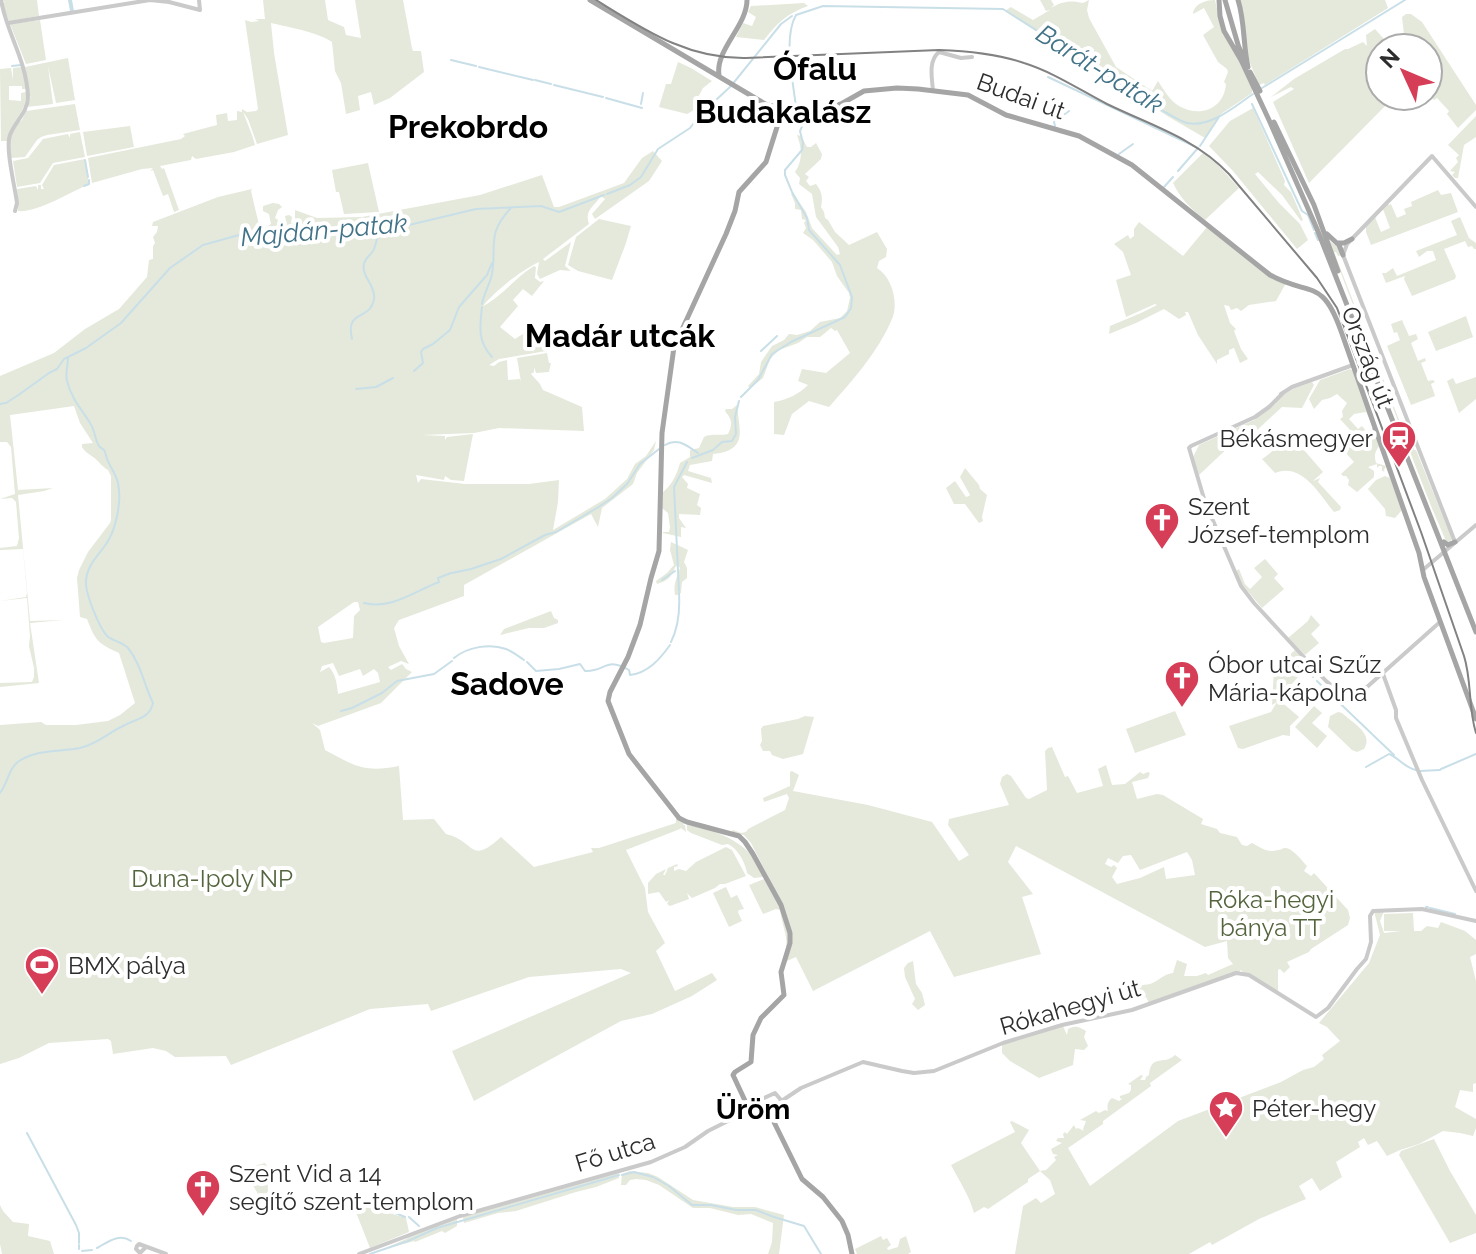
<svg xmlns="http://www.w3.org/2000/svg" width="1476" height="1254" viewBox="0 0 1476 1254" font-family="Raleway,sans-serif">
	<rect width="100%" height="100%" fill="#fff"/>
	<path fill="#e4e9db" fill-rule="evenodd" d="M2,0H37L39,16L9,21L3,6H5L3,5L2,3L5,2Z
		M263,0H325L328,20L344,27L346,35L361,38L355,0H403L412,48L413,51H421L424,72L390,98L374,105L371,92L358,96L360,110L346,114L341,83L335,71L332,42C318,32 288,27 271,23L274,53L288,135L257,144L248,119L243,112L252,135L255,145L234,152L196,159L192,156L191,160L160,166L162,169L164,168L179,210L174,212L168,194L163,196L153,170L150,171L153,168L142,169L92,183L88,158L181,139L185,136L183,134L217,125L216,115L227,113L228,121L237,120V111L242,112V109L247,112L256,111L258,109L245,20L251,22L259,21L255,19H265Z
		M1040,0H1051L1054,5L1051,8C1062,1 1071,0 1083,3L1089,0L1087,10L1089,18L1116,67L1152,91L1158,81C1164,90 1170,101 1179,106C1200,118 1224,109 1226,84L1224,82L1228,72L1227,69L1218,62L1203,35L1214,27L1204,8L1193,14V12C1196,3 1206,0 1215,0L1222,31L1235,52L1252,88V93L1221,114L1205,138L1169,117L1005,11L1011,7L1033,20L1050,10L1046,11Z
		M1240,0H1385L1388,8L1265,85L1264,83L1259,85L1248,58Z
		M804,3L808,6C788,13 777,23 764,40L736,37L743,23L752,26L756,17L748,12L751,6Z
		M1406,14H1411L1422,22L1476,105V110L1458,128L1447,114L1449,111L1437,98L1434,100L1428,94V48H1410L1405,43L1402,17Z
		M40,20L46,60L26,64L10,24Z
		M1375,29L1392,48H1380V96H1395L1309,183L1273,102L1294,89L1291,87L1271,97L1294,79L1345,49H1348L1363,42L1367,46L1366,35Z
		M68,58L75,100L56,103L48,66L53,104L27,107L29,98L31,97L29,96L25,67Z
		M678,62L691,68L712,81L703,88L697,99L701,106L687,114L659,107L666,84H671Z
		M22,67L26,89H22V86H9V100L21,101V93L26,92C27,111 12,124 7,141H1L0,69L11,68L13,80V68Z
		M75,104L80,130L47,135L41,137L37,140L25,157L11,158L9,141L16,126H17V124L22,120L26,111Z
		M1253,108L1285,181L1284,185L1291,192L1303,220L1301,221L1282,195L1258,172L1255,174L1279,203L1300,224L1308,240L1297,249L1233,171L1209,146L1230,121Z
		M1476,116V137L1464,145L1458,178H1455L1452,175L1455,172L1450,171L1458,162L1456,158L1459,155L1448,145Z
		M130,126L134,147L87,156L83,132Z
		M80,132L85,157L53,163L40,183L17,187L13,161L28,158L43,139L68,134L70,138V134Z
		M797,135L801,136L807,147H811L816,143L822,154L821,159L805,174L809,177L806,181L810,186L816,184C822,192 823,197 821,207L824,212L825,218L828,220L835,232L849,245L877,232L887,249L886,257L879,261L877,268C892,277 899,303 892,319C878,352 853,380 829,407L809,401L792,414L784,435L774,434V402C787,400 799,394 808,385L798,381L802,369L826,373L850,353L837,330L835,331L831,328L820,337H807L798,343L779,350L770,359L763,378L750,388L748,386L759,374L761,362L772,346L784,340L789,334L797,335L810,331L820,322L840,318L847,311L850,298L849,293L837,276L832,262L813,240L803,233L806,228L804,223L806,220L802,219L801,210L795,209V203L791,194L793,193L806,212L812,228L837,255L840,254L838,247L816,217L812,194L799,184L800,178L795,172C803,160 802,148 797,135Z
		M653,151L662,161L649,181L595,219L592,214L605,199L601,196C594,207 584,210 589,224L543,259L545,261L571,242L565,266L571,271L560,270L540,279L537,274L539,262C520,271 495,291 483,306C501,297 516,277 534,266L536,267L535,278L540,282L544,281L532,296L523,289L513,300L518,306L500,327L515,339L526,332L555,344L554,346L546,351L499,359L489,365L494,366L499,362L507,360L508,380L520,379L521,382L517,358L547,353L549,363H551L549,372L536,373L534,367V372L531,374L540,384L543,390L582,407L584,431L499,428L474,433L422,435L445,436V440L447,437L473,434L464,481L451,480L445,476L444,480L416,475L418,483L421,479L465,484H529L559,480L558,502L553,530L605,499L627,479L635,464L646,456L656,441L654,450L637,473L633,484L602,508L598,527L591,514L464,585V596L399,620L394,628L399,646L409,664L401,661L388,667L391,670L402,664L406,669L412,672L381,703L318,726L312,723L320,730L325,750C355,766 364,773 399,766L403,820L434,819L446,834C476,841 469,866 501,837L534,867L593,852L591,848H599L676,823V818L685,823L683,825H685L686,832L681,828L680,829L626,850L645,888L648,912L665,943L656,951L675,991L712,973L717,980L692,996L652,1014L621,1021L474,1101L452,1051L631,973L621,969L529,977L431,1011L428,1004L370,1009L231,1065L226,1056L175,1057L166,1051L153,1048L113,1054L111,1041L108,1039L49,1043L19,1058L0,1064V725L41,722L46,725H76L108,721L120,715L135,703L119,653C98,644 95,640 87,619L80,617L77,578L79,570L88,552L110,523L111,520V476L108,470C101,466 99,461 93,457C88,453 85,452 82,447V444L93,443L80,423L74,406L10,415L18,490L53,488L44,491L18,495L30,621L63,620L30,623L39,683L0,687V683L32,682L34,677V668L29,646L30,636L27,598L0,601L26,597L27,593L23,549L0,550V548L17,546L19,538L16,502L12,498L0,499L15,494L11,447L7,442H0V376L54,353L85,329L119,309L147,277L149,260L153,259V246L155,243L153,237L157,232L158,226H152L153,222L218,197L252,189L251,191L259,225L261,227H266L271,224L269,214L263,211V206L273,203L279,204L282,207L278,210L275,218L278,220V223L286,221L285,216L289,215L292,217L291,223L292,224L295,220V210L317,218L362,217L480,195L542,175L554,207H559L624,183L642,158ZM354,602H358L360,610L354,616L353,638L324,643L321,642L318,627ZM333,663L339,676L360,669L363,676L374,669L378,673L380,682L338,694C337,685 336,674 329,667L320,672L322,666Z
		M1203,153L1218,165L1239,188L1205,220C1192,210 1180,198 1173,183Z
		M85,159L89,184C69,193 37,213 18,211L17,189L36,186L38,190V185H41V189H44L42,185L54,165Z
		M368,163L379,212L344,214L339,192H336L332,170Z
		M1438,190L1441,195L1451,193L1458,212L1371,245L1366,232V226L1375,217L1381,232L1390,228L1383,209L1388,204L1389,205L1391,204L1397,218L1406,214L1404,209L1412,206L1411,202Z
		M1460,217L1469,238L1476,243V249H1474L1472,246L1468,247L1465,241L1444,249L1456,276L1455,279L1412,296L1404,279L1405,276L1386,283L1382,273H1386L1393,268L1397,276L1436,260L1433,251H1427L1419,257L1416,251L1457,235L1451,221Z
		M599,219L631,226L626,243L612,280L578,271L568,265L576,237Z
		M1139,222L1183,256L1207,227L1286,283L1276,301L1249,305L1241,311L1237,308L1231,310L1229,306L1224,305L1230,323L1236,329L1234,331L1241,349L1248,359L1240,363L1234,348L1229,350V354L1217,360V364L1198,335L1188,312H1185L1186,315L1179,319L1164,309L1136,323L1109,334L1110,326L1141,313L1157,305L1155,304L1126,317L1116,280L1131,275L1123,252L1114,244L1128,235L1130,239L1134,236V229Z
		M1328,240L1337,246L1342,255L1338,256L1336,252H1334L1403,430L1407,429L1414,446V450H1416L1452,539L1450,543L1446,541L1431,506Z
		M1466,316L1473,337L1436,351L1428,332Z
		M1402,320L1409,336L1416,334L1418,339L1411,343L1418,361L1425,358L1426,361L1421,363L1428,381L1433,380L1435,382L1431,384L1435,396L1411,405L1387,346L1400,340L1397,332L1394,333L1391,324Z
		M1350,369L1354,371L1372,425L1366,412L1354,414L1349,419L1358,429L1362,426L1367,432L1372,430V428H1374L1379,446C1375,453 1374,454 1376,463L1386,466L1383,472L1385,471H1382V466H1379L1377,468V464L1368,467L1374,471V477L1357,492L1348,485L1349,480L1346,476H1343L1341,474L1354,462L1337,443L1351,431L1340,419L1343,417L1342,411L1347,403L1337,394L1330,398L1322,400L1314,409L1309,399L1320,380Z
		M1476,377V399L1459,413L1447,381L1453,378L1456,384Z
		M1312,382L1314,385L1302,408L1282,407L1255,432V434L1244,443L1232,444L1199,475L1193,457L1199,445L1254,420L1275,404L1281,396L1293,389Z
		M737,405C739,430 749,450 713,454L712,461L690,465L688,471L711,478L712,483L684,475L682,477L688,484L687,488L700,494L697,505L701,508L700,515L679,514V518L686,528L681,527V537L663,533V532H669L670,527L668,513L662,508L663,492C672,485 677,474 680,463L690,457V450L699,448L704,437C711,433 720,436 728,434C733,423 732,420 725,411L726,409H732Z
		M1289,431L1287,436L1289,438L1291,437L1300,448L1308,437L1314,443L1311,448L1304,450L1323,472L1313,481L1320,478L1318,482L1341,507L1340,510L1334,512C1319,494 1302,462 1275,473L1262,459C1270,454 1278,445 1286,442L1280,437Z
		M965,468L979,485L980,489L987,495L982,517L983,521L979,523L965,504H954L946,488L955,481L966,497L969,496L970,495L960,477Z
		M1385,476L1390,478L1402,510L1395,518L1386,516L1385,509L1368,489L1376,480Z
		M671,542L688,550L684,562L687,568V578L682,582L681,593L677,595H675C673,584 677,577 680,568L678,565L675,567C672,577 667,581 657,584L656,581L667,573L674,565L670,550Z
		M1265,559L1278,574L1274,578L1284,589L1262,608L1240,582L1236,571L1239,569L1245,584L1250,589L1262,577L1254,568Z
		M551,611L554,618L558,620V623L544,628H529L500,635L504,629Z
		M1311,615L1320,625L1311,634L1319,643L1305,655L1288,638L1308,621Z
		M1295,650L1310,664L1278,699L1299,717L1290,726V736L1283,735L1243,749L1238,748L1229,726L1271,712L1277,702L1272,705L1274,669Z
		M1314,706L1322,713L1312,723L1327,736L1317,748L1295,727Z
		M1175,711L1186,735L1135,753L1126,729Z
		M1338,712L1342,713C1353,723 1374,734 1364,749L1357,752L1352,750L1328,727L1330,716Z
		M805,716L814,717L803,754L783,759L772,755L770,751H763L760,745L762,741L761,729L763,726L798,719Z
		M1052,747L1065,777L1068,776L1077,793L1103,786L1098,769L1106,765L1112,785L1125,784L1140,772L1143,774L1148,772L1150,773L1148,778L1132,782L1137,799L1157,794L1163,795L1203,819L1201,824L1217,829L1220,833L1237,837L1242,845L1247,846L1252,843C1262,848 1267,853 1278,850C1281,850 1283,848 1285,848C1293,848 1302,861 1307,866L1304,871L1311,876L1314,873L1348,910L1350,918L1348,925L1311,949L1309,952L1287,962L1290,967L1284,973L1280,969L1278,970V992L1240,970V972L1150,1005L1146,997L1139,1000L1133,989C1140,983 1142,986 1150,984C1159,981 1163,974 1173,973L1177,960L1187,964L1184,976H1197L1206,973L1208,975L1233,964L1228,958L1227,941L1205,947L1016,846L1008,862L1033,894L1022,897L1041,954L954,977L930,931L813,991L796,957L782,963C791,936 784,936 780,910L776,909L763,914L749,885L764,879L766,881L782,904L751,843L744,835L731,833L733,830L741,833L746,832L748,829L785,810L789,798L787,794L764,802L763,798L790,786V772L792,771L799,775L793,791L868,805L932,822L959,861L969,855L948,825L949,819L1009,805L1000,784L1002,777L1007,774L1011,776L1026,798L1029,799L1047,790L1045,751L1048,748ZM1187,852L1192,860L1195,875L1166,879L1164,867L1140,878L1117,884L1112,877L1117,868L1114,865L1111,867L1105,864L1108,858L1118,863L1123,856L1131,855L1140,870Z
		M687,825C718,830 754,844 763,877L754,878L747,873C745,862 738,849 728,844L722,845L691,833L687,830Z
		M726,847L732,850L746,876L725,884H720L715,888L692,898L687,893L689,899L670,906L667,904L669,900L666,902L659,892L648,894V883L656,874L666,869L663,875H665L668,868L677,864L678,866L674,867V871L679,869L686,871L696,862Z
		M726,887L731,898L737,895L744,909L739,910L738,912L742,921L729,927L713,893Z
		M1374,911H1384L1380,921L1384,933L1401,931H1384V914L1413,913L1414,931H1421L1427,926L1438,928L1441,922L1465,931L1476,940V954L1470,957L1476,981V1083L1473,1084V1092L1460,1090L1455,1107L1476,1119V1128L1473,1136L1460,1133L1443,1131L1419,1144L1400,1150L1387,1156L1377,1141L1368,1145L1364,1138L1358,1142L1360,1147L1336,1162L1342,1177L1320,1191L1312,1178L1299,1186L1306,1199L1259,1219L1212,1245L1210,1242L1189,1254H1015L1023,1206L1036,1198L1041,1203L1055,1194L1050,1180L1040,1171L1028,1179V1182L988,1209L984,1207L974,1213C969,1195 960,1182 951,1165L1015,1132L1010,1122L1012,1121L1029,1130L1021,1143L1040,1171L1046,1170L1056,1160L1054,1157L1058,1155L1053,1154L1051,1149L1062,1143L1056,1141L1058,1138H1064L1063,1134L1065,1132L1067,1134L1074,1125L1076,1129L1078,1128L1084,1131L1083,1129L1086,1121L1080,1120L1096,1111L1099,1113L1105,1110L1108,1111C1107,1106 1107,1102 1112,1098L1119,1101L1122,1099L1120,1098V1096L1129,1093L1131,1090V1085L1128,1084L1141,1075L1143,1076L1140,1080H1145L1146,1077L1149,1075C1151,1053 1164,1066 1175,1055L1182,1060L1150,1083L1151,1086L1103,1121V1124L1068,1148L1090,1186L1178,1121L1281,1082L1303,1070L1314,1067L1324,1059L1322,1055L1340,1041L1327,1027L1319,1023L1369,963L1380,935Z
		M913,961L916,984L922,993L925,1005L918,1010L912,1004L915,999L905,977L904,968L908,963Z
		M1063,1026L1067,1035L1068,1029C1076,1025 1079,1027 1086,1031L1084,1037L1088,1046L1084,1050L1075,1049L1073,1065L1039,1078L1010,1061L1002,1053V1045Z
		M1434,1139L1450,1171L1476,1215V1233L1450,1243L1399,1155L1401,1151Z
		M265,1163L267,1166L268,1191L262,1201L250,1180L246,1168Z
		M630,1171L648,1173L658,1177L693,1200L733,1207H755L784,1215L779,1254H768L772,1242L773,1223L751,1214L738,1215L710,1208H693L659,1185L646,1180L636,1179L630,1180L626,1185H621L622,1174Z
		M619,1173V1178L596,1187L576,1192L516,1211L498,1213L464,1223L463,1217Z
		M352,1202L406,1218L409,1232L370,1248Z
		M0,1205L3,1211L13,1222L29,1224L28,1236L50,1241L54,1254H2L0,1244Z
		M457,1218V1226L445,1233L442,1231L415,1242L414,1241L379,1251L406,1239L409,1236Z
		M881,1236L883,1240L887,1238L891,1245L887,1248L888,1250L898,1247L900,1239L906,1236L911,1252L908,1254H857L855,1249Z"/>
	<g fill="none" stroke-linecap="round" stroke-linejoin="round">
		<path stroke="#c9dfe8" stroke-width="2" d="M69,0L71,11
			M71,0L73,11
			M451,60L476,66
			M12,66L21,65
			M479,67L533,80
			M1048,77L1198,148
			M535,80L551,84
			M554,85L603,97
			M1262,88L1405,0
			M606,98L642,108
			M641,104L643,93
			M1252,104L1302,211L1308,215L1314,230
			M796,107C793,81 783,38 796,15L823,6L1003,9L1163,111C1171,115 1179,121 1187,123C1211,128 1235,106 1253,94
			M1055,126L1054,122L1069,111
			M1200,146L1219,117
			M1119,154L1133,144
			M85,160L88,177
			M1178,171L1198,148
			M84,186L89,184V180
			M1164,187L1173,177
			M607,194L630,185L641,177L658,149L690,128L701,114L731,86L781,24L792,16
			M1315,233L1318,240
			M482,304C484,293 490,284 492,274C497,244 486,235 511,208
			M482,307C480,326 477,341 492,357
			M352,339C345,308 370,322 374,299C376,286 361,276 364,264C365,257 372,255 374,249C377,242 376,237 381,231
			M761,351L777,336
			M414,371L423,363L421,352L423,349L433,344L450,330L459,307L487,275L492,263
			M356,389L376,387L393,378
			M741,397L758,380L772,354L791,342L845,317L851,308L852,297L840,265L809,230L807,218L792,192L785,175V170L802,150L803,143L800,131L805,120
			M0,404L6,403L17,396L49,373L57,369L64,359L86,348L121,323L170,268L203,245L250,232L359,234L384,231L476,209L541,206L559,212L604,195
			M665,445C678,437 687,446 698,453
			M692,458L713,450L722,442L732,441L736,434L735,417L739,401
			M452,573L471,569L501,559L545,535L556,532L597,508L612,498L627,484L640,464L659,449
			M662,580L675,571
			M679,591L674,487L687,462
			M364,603C391,610 415,591 439,582L438,578L451,573
			M671,642C679,626 680,610 679,593
			M454,658C467,647 490,643 506,649C512,651 518,656 524,660
			M527,662L536,671L559,669L580,664L585,671C606,672 605,656 629,670L630,675C648,673 660,659 670,645
			M1306,670L1313,677
			M1317,681L1323,687
			M1326,690L1372,734
			M341,711L352,708L382,693L397,681L434,674L452,661
			M1373,735L1394,755
			M1366,767L1389,754C1399,758 1405,768 1416,770
			M1441,769L1476,754
			M1420,771L1440,770
			M0,793C8,783 8,769 19,761C38,749 59,752 80,748C98,744 109,732 125,725C132,721 140,720 147,714C152,710 151,709 153,703C144,685 141,664 128,648C122,642 113,641 107,636C99,627 87,597 86,585C85,569 95,559 104,547C116,532 122,502 118,483C116,474 111,469 108,461C105,456 107,455 104,450C102,448 100,448 99,446C95,440 95,430 90,423C81,408 72,400 67,381C65,374 68,365 68,358
			M1426,907H1428
			M1430,908L1455,914
			M27,1133L76,1225L79,1233V1243
			M622,1175L634,1172L653,1177L669,1186L692,1205H711L736,1210H756L774,1217L804,1226L821,1254
			M388,1210L405,1217
			M409,1217L419,1226
			M97,1248C108,1242 119,1233 131,1241
			M79,1249V1245
			M82,1251L92,1250
			M370,1254L408,1241L437,1228L619,1175"/>
		<path stroke="#cacaca" stroke-width="4" d="M1,0C7,34 26,59 28,96C28,113 15,121 10,135C5,148 15,187 17,203L15,211
			M8,23L150,0L169,2L200,10L199,0
			M933,91C932,78 928,61 939,52L961,58L972,57
			M1283,393L1269,407L1255,417L1191,446L1189,448L1205,502L1241,586L1254,603L1326,681C1339,692 1351,697 1367,687L1440,622
			M1281,394L1292,387L1353,365
			M1455,542L1343,255L1347,244L1432,156L1476,207
			M1424,569L1476,525
			M1383,674L1396,710V718L1422,780L1476,891
			M755,1106L762,1099L775,1093L781,1100
			M768,1110L801,1088L863,1062L902,1071L914,1073L934,1071L1003,1043L1062,1025L1132,1010L1236,973L1249,975L1316,1017L1328,1008L1357,969L1366,959L1371,942L1370,916L1373,911L1422,909L1476,921
			M146,1247L140,1253L136,1249L137,1246L139,1244L166,1254
			M359,1254L460,1216L651,1162L685,1147L708,1131L746,1112L750,1106"/>
		<path stroke="#a5a5a5" stroke-width="5" d="M590,0L767,105L813,113L841,104L864,91L897,88L918,89L968,95L1006,115L1079,136L1132,165L1270,275C1310,297 1322,277 1341,331L1419,553L1424,577L1476,719
			M1219,0L1220,16L1224,31L1241,60L1269,120L1317,229L1476,632
			M1225,0L1239,48
			M1238,0C1245,22 1243,45 1248,67
			M1238,45L1244,59
			M1250,72L1260,91
			M719,75C715,50 747,26 747,0
			M783,108L766,162L739,192L735,211L726,234L674,347L662,433L659,551L651,578L640,625L628,657L610,692L608,701L629,754L679,818L687,822L739,836L745,842L753,854L781,905L790,933V943L781,972L784,995L761,1018L753,1035L751,1062L735,1072L733,1075L747,1105L768,1110L802,1179L823,1197L842,1221L848,1235L852,1254
			M1274,122L1314,205L1338,271
			M1327,234L1339,245L1343,255
			M1337,243H1344L1352,239
			M1444,542L1448,545L1455,542"/>
		<path stroke="#828282" stroke-width="2" d="M596,0C645,30 687,59 746,58L939,50C967,51 998,54 1024,63C1053,72 1080,90 1107,104C1150,125 1195,138 1229,174L1317,278L1337,308L1421,532L1464,656C1472,681 1468,708 1476,733"/>
	</g>
	<defs>
		<symbol id="station-pin" viewBox="-11 -11 22 30"><path d="M0 17L-7.5 6A9.5 9.5 0 1 1 7.5 6Z" fill="#d63d56" stroke="#fff"/><path d="M-3-6H3Q5-6 5-4V2Q5 4 3 4L4.5 6H3L1.5 4h-3L-3 6H-4.5L-3 4Q-5 4-5 2V-4Q-5-6-3-6ZM-3.5-4v3h7v-3ZM-3.5 1v1.5H-2V1ZM2 1v1.5H3.5V1Z" fill="#fff"/></symbol>
		<symbol id="church-pin" viewBox="-11 -11 22 30"><path d="M0 17L-7.5 6A9.5 9.5 0 1 1 7.5 6Z" fill="#d63d56" stroke="#fff"/><path d="M-1.2-6h2.4v3.5h3.3v2.4h-3.3V6h-2.4V-.1h-3.3v-2.4h3.3Z" fill="#fff"/></symbol>
		<symbol id="stadium-pin" viewBox="-11 -11 22 30"><path d="M0 17L-7.5 6A9.5 9.5 0 1 1 7.5 6Z" fill="#d63d56" stroke="#fff"/><path d="M0-5a6.5 5 0 1 0 0 10a6.5 5 0 1 0 0-10ZM-3.5-1.8h7v3.6h-7Z" fill="#fff"/></symbol>
		<symbol id="sight-pin" viewBox="-11 -11 22 30"><path d="M0 17L-7.5 6A9.5 9.5 0 1 1 7.5 6Z" fill="#d63d56" stroke="#fff"/><path d="M0-6L1.8-2.2L6-1.7L2.9 1.2L3.7 5.4L0 3.3L-3.7 5.4L-2.9 1.2L-6-1.7L-1.8-2.2Z" fill="#fff"/></symbol>
	</defs>
	<g fill-rule="evenodd">
		<use href="#station-pin" x="1379" y="418" width="40" height="54"/>
		<use href="#church-pin" x="1142" y="500" width="40" height="54"/>
		<use href="#church-pin" x="1162" y="658" width="40" height="54"/>
		<use href="#stadium-pin" x="22" y="945" width="40" height="54"/>
		<use href="#sight-pin" x="1206" y="1088" width="40" height="54"/>
		<use href="#church-pin" x="183" y="1167" width="40" height="54"/>
	</g>
	<g text-anchor="middle" dominant-baseline="central" stroke-width="8" stroke-linejoin="round" paint-order="stroke">
		<g font-size="24" fill="#2d2d2d" stroke="#fff">
			<text transform="translate(1021 96) rotate(20)">Budai út</text>
			<text transform="translate(1368 357) rotate(69)">Ország út</text>
			<text transform="translate(1070 1007) rotate(-16)">Rókahegyi út</text>
			<text transform="translate(615 1152) rotate(-17)">Fő utca</text>
		</g>
		<g font-size="24" fill="#2d2d2d" stroke="#fff" text-anchor="start">
			<text x="1373" y="438" text-anchor="end">Békásmegyer</text>
			<text x="1188" y="506">Szent<tspan x="1188" dy="28">József-templom</tspan></text>
			<text x="1208" y="664">Óbor utcai Szűz<tspan x="1208" dy="28">Mária-kápolna</tspan></text>
			<text x="68" y="965">BMX pálya</text>
			<text x="1252" y="1108">Péter-hegy</text>
			<text x="229" y="1173">Szent Vid a 14<tspan x="229" dy="28">segítő szent-templom</tspan></text>
		</g>
		<g font-size="24" fill="#54653e" stroke="#fff">
			<text x="212" y="878">Duna-Ipoly NP</text>
			<text x="1271" y="899">Róka-hegyi<tspan x="1271" dy="28">bánya TT</tspan></text>
		</g>
		<g font-size="26" font-style="italic" fill="#427388" stroke="#fff">
			<text transform="translate(1100 69) rotate(32)">Barát-patak</text>
			<text transform="translate(324 230) rotate(-5)">Majdán-patak</text>
		</g>
		<g font-size="28" font-weight="bold" fill="#000" stroke="#fff">
			<text x="753" y="1109">Üröm</text>
		</g>
		<g font-size="32" font-weight="bold" fill="#000" stroke="#fff">
			<text x="815" y="68">Ófalu</text>
			<text x="783" y="111">Budakalász</text>
			<text x="468" y="126">Prekobrdo</text>
			<text x="620" y="335">Madár utcák</text>
			<text x="507" y="683">Sadove</text>
		</g>
	</g>
	<g transform="translate(1404 72) rotate(314)"><circle r="38" fill="#ffffff" stroke="#ababab" stroke-width="2"/>
	<path d="M0-6L14 30L0 20L-14 30Z" fill="#d63d56"/>
	<text y="-12" font-size="22" font-weight="bold" text-anchor="middle" fill="#2d2d2d">N</text>
	</g>
</svg>
